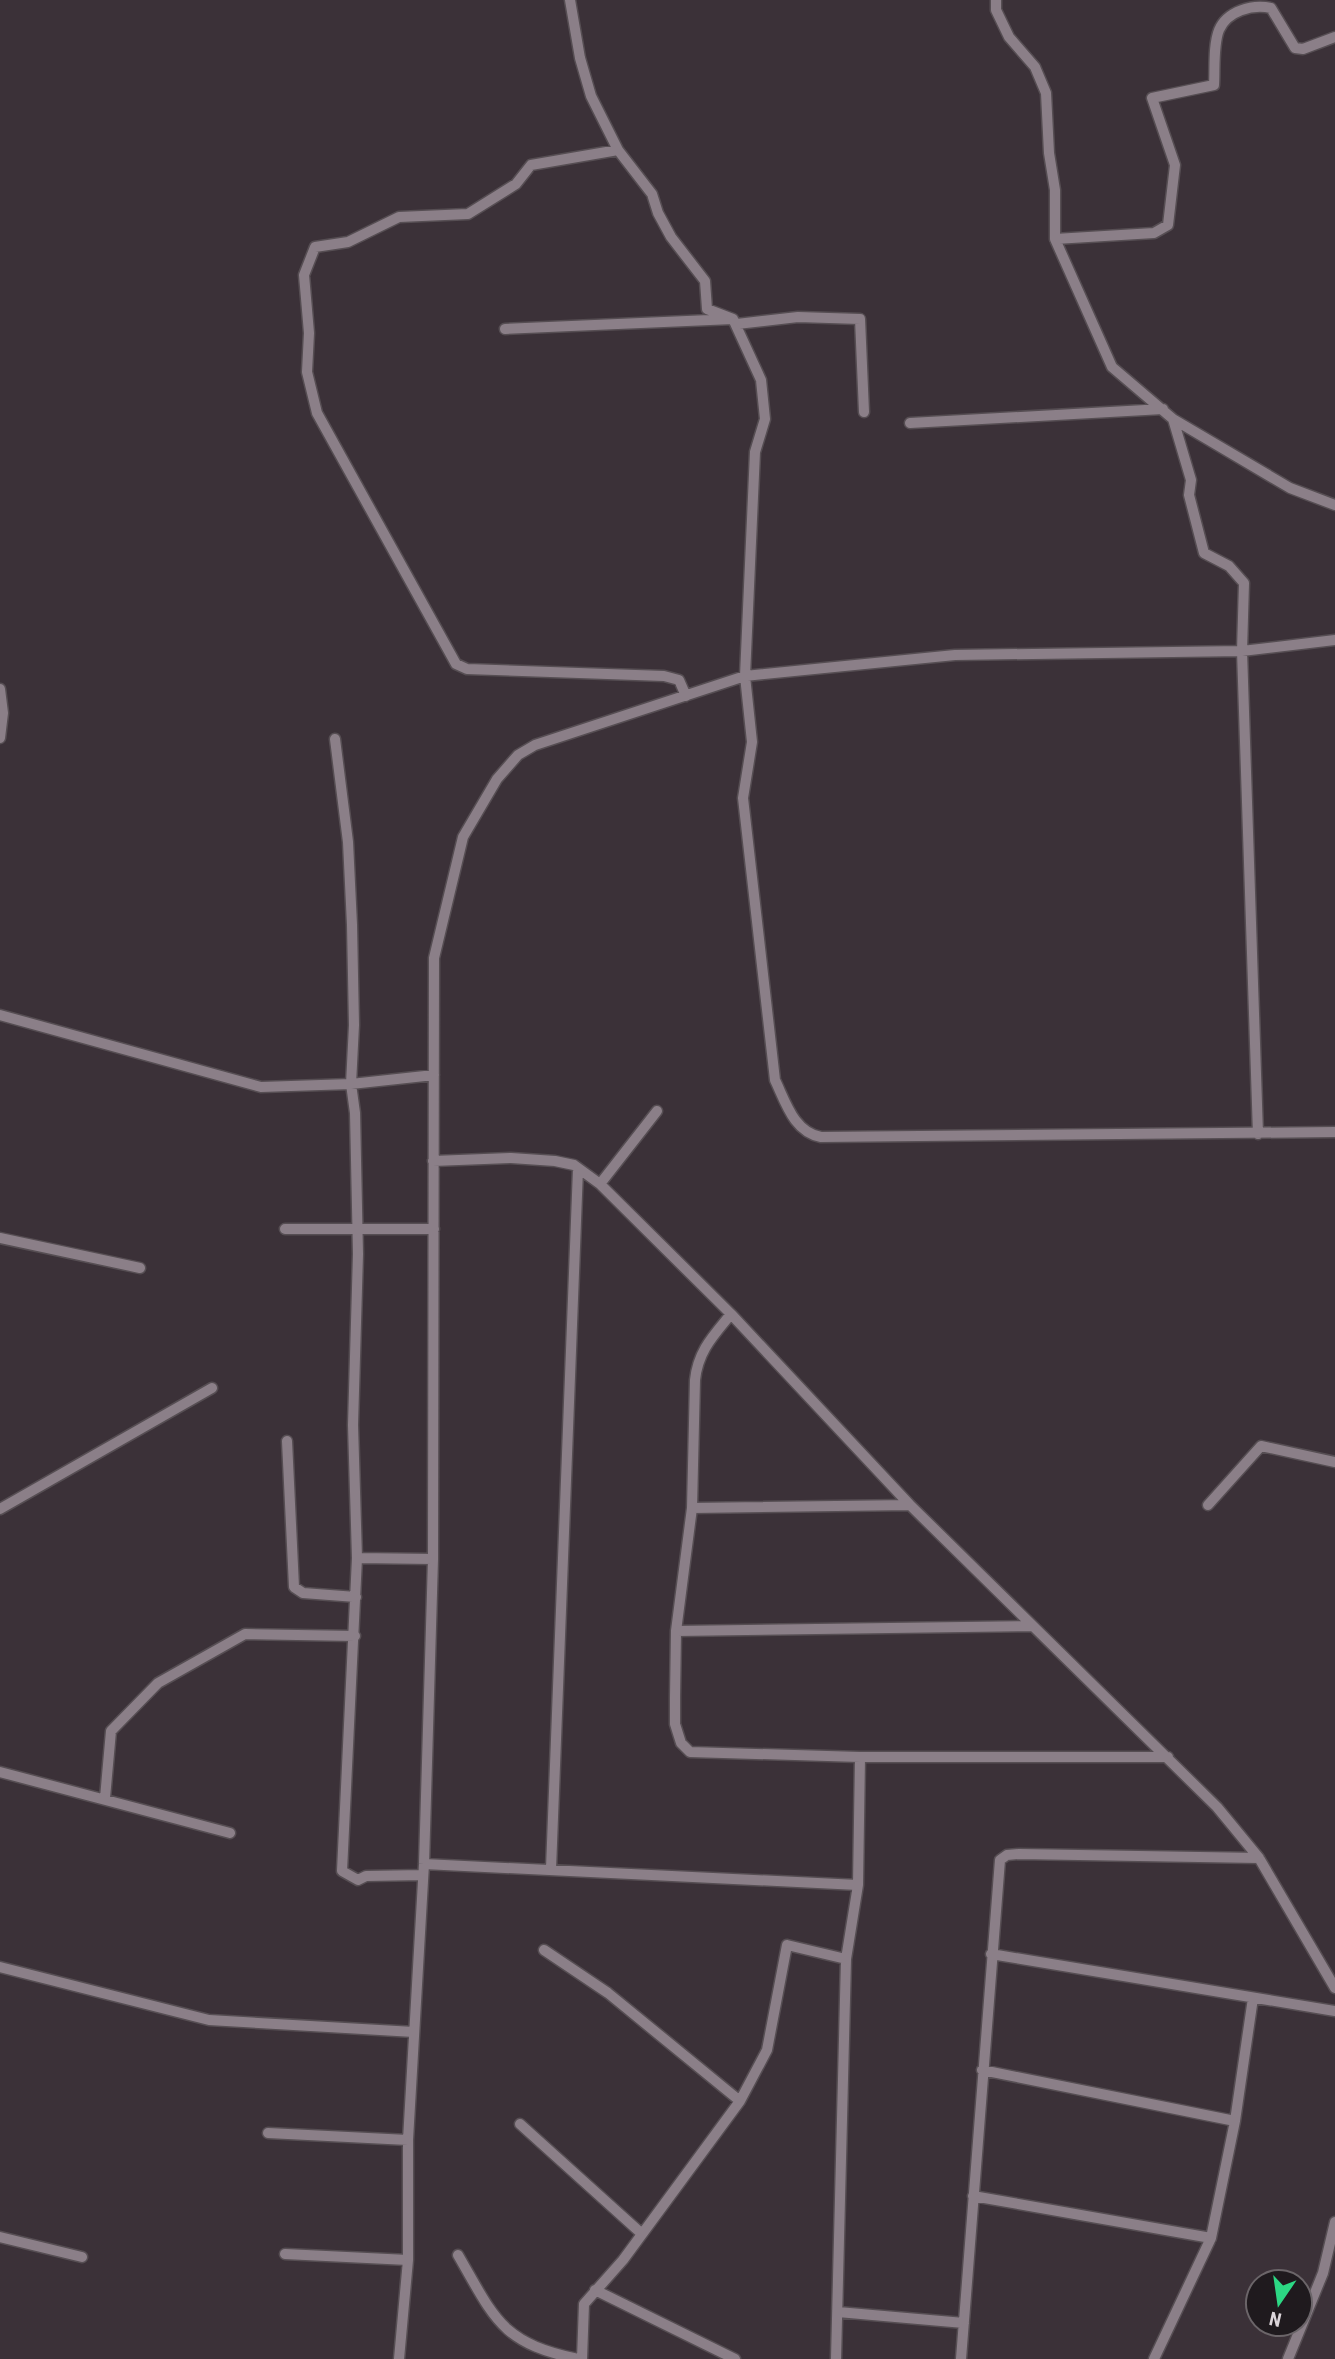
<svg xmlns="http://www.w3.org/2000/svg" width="1335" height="2359" viewBox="0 0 1335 2359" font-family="'Roboto Condensed',sans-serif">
	<rect width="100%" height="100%" fill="#3b3138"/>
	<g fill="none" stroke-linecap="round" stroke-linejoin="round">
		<defs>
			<path id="minor" d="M570,0L580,58L591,96L618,150L652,194L658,213L671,237L705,281L707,309L733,319L761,380L765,419L755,452L745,676L752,742L743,798L775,1080C786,1103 794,1132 821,1137L1335,1132
				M996,0V10L1009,37L1035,67L1046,93L1049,153L1055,190V239L1112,367L1173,419L1290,488L1335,505
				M618,150L531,165L516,184L468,214L399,217L348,242L315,247L304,275L309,333L307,372L317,413L456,664L467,669L664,676L679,680L686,696
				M1055,239L1154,233L1168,225L1175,165L1152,98L1214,85C1215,70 1213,45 1219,30C1227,11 1252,4 1271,8L1295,48L1303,49L1335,37
				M737,324L798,317L860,319L864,412
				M505,329L733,319
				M1173,419L1191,480L1189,495L1204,553L1229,566L1244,583L1242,651L1258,1134
				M910,423L1163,409
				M0,689L3,713L0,738
				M335,739L348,842L352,925L354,1025L351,1084L355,1113L358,1254L353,1425L357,1558L342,1871L358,1880L366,1876L423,1875
				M0,1015L261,1087L351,1084L434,1075
				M433,1161L511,1158L555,1161L574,1165L600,1184L731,1314L910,1505L1217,1807L1259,1858L1335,1988
				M600,1184L657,1111
				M285,1229H434
				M0,1238L140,1268
				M731,1314C713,1336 698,1351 695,1380L692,1508L676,1631L675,1697V1724L681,1743L690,1752L860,1757H1168
				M287,1441L294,1587L303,1593L356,1597
				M1208,1505L1261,1446L1335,1462
				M692,1508L910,1505
				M0,1509L212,1388
				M357,1558L433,1559
				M676,1631L1032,1626
				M0,1772L230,1833
				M105,1798L111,1731L158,1683L245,1634L355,1636
				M424,1864L858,1885
				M551,1869L578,1169
				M544,1950L608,1993L740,2101
				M991,1954L1335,2011
				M0,1967L209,2020L414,2032
				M982,2070L1235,2121
				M520,2124L642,2234
				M268,2133L408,2140
				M973,2196L1211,2238
				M0,2237L82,2257
				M285,2254L408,2260
				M458,2255C495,2319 501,2343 578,2359
				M595,2290L735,2359
				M838,2312L964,2323
				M399,2359L408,2260V2140L424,1864L433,1559L434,958L463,837L497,779L518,755L535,745L745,676L955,655L1242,651L1335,640
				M582,2359L584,2304L623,2260L740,2101L767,2050L787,1945L846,1959
				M836,2359L846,1959L858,1885L860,1757
				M961,2359L1000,1860L1007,1855L1019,1854L1259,1858
				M1154,2359L1211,2238L1235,2121L1253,1998
				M1288,2359L1323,2273L1335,2222"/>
		</defs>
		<use href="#minor" stroke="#564e53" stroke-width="13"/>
		<use href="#minor" stroke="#8b7f88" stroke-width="10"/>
	</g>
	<g transform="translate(1279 2303) rotate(193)"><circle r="33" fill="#1f1a1e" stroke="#6b6569" stroke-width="2"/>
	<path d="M0-5L12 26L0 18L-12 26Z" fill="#2cd884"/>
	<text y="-10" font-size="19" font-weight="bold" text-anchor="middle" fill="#dcd5da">N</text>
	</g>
</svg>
